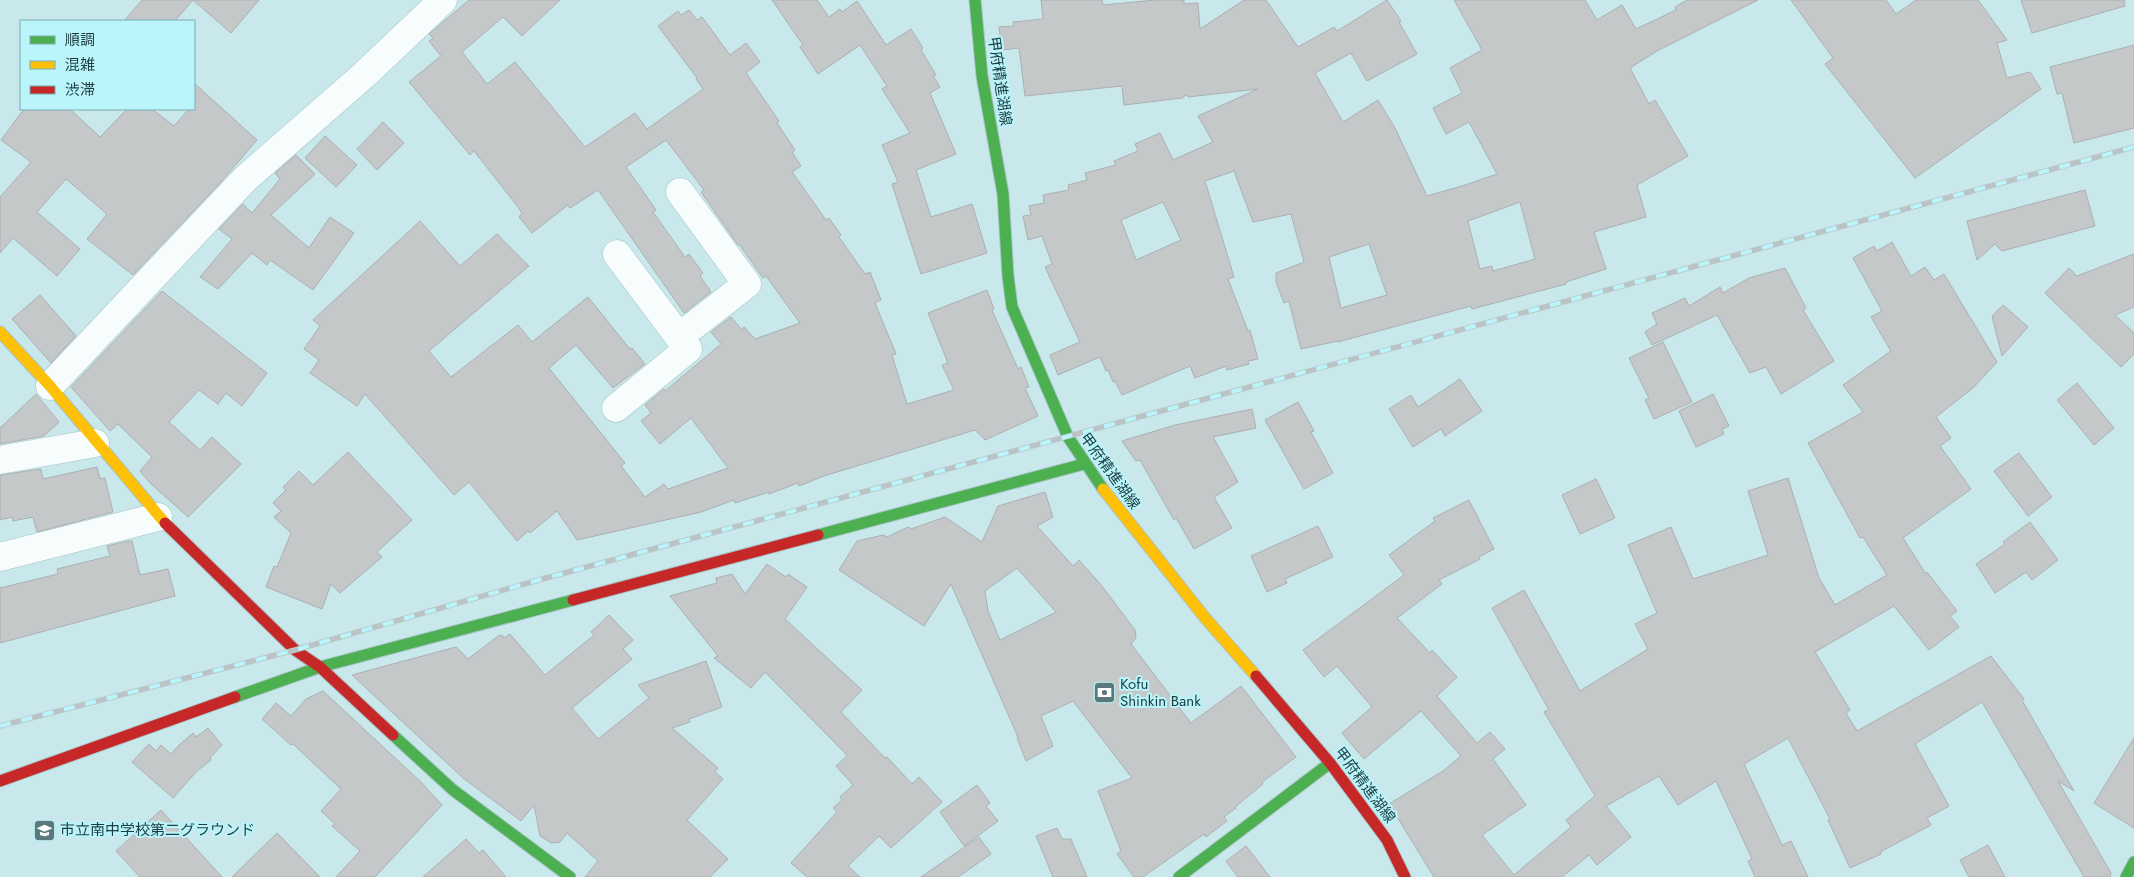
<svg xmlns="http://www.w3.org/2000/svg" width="2134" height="877" viewBox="0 0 2134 877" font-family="Jost,'Noto Sans JP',sans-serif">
	<rect width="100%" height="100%" fill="#c8e8ec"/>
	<path fill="#c5c8c9" stroke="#acafb1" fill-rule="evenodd" d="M142,0H259L231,33L193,0L175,21H124Z
		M469,0H560L522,36L503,17L462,52L487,84L515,62L585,147L635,113L647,129L703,89L696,79L697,78L658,26L678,11L681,15L689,10L697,20L702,17L730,55L746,43L760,62L746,73L779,121L777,123L795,150L792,152L801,166L792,172L826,220L829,218L841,235L839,237L865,274L870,272L881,300L875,303L896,354L892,355L907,404L954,390L942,365L948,363L928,313L987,290L994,309L992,310L1018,369L1021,367L1029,387L1025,388L1038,416L985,440L975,430L824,476L799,486L798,483L769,494V492L735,503L734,500L701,512L577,540L557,511L530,533L528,531L517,541L469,482L454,495L365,394L357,406L310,373L319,360L304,349L320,326L313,320L420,221L460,266L497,234L529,266L429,351L451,377L518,325L532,342L588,297L630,349L632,348L645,364L613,388L576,345L549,368L625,463L621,466L645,497L664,484L668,489L728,468L691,418L660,444L641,421L651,413L645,405L664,389L665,391L721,344L711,332L731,317L742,330L744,327L755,339L800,323L766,276L763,278L739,244L738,245L701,192L704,190L666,140L626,167L656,210L653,212L685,257L689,254L703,273L700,276L711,292L684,313L598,190L570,208L568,205L532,233L519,217L522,213L518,207L474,151L470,155L409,82L441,56L429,41L433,38L429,34Z
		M772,0H817L829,17L840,9L842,12L857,1L886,45L911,29L923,48L921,50L936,75L933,76L940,87L930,93L956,154L916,170L931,217L972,204L987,253L921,274L892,184L898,182L882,145L910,133L882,89L887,86L860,45L818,74L800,47L803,45Z
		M1041,0H1102L1103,5L1155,0H1184V4L1198,3L1200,29L1244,0H1266L1298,47L1334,27L1337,31L1387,0L1401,21L1399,22L1417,54L1367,81L1351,53L1315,73L1343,122L1378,100L1395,128L1427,196L1462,186L1497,174L1469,122L1446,134L1433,108L1462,93L1450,68L1482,50L1454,0H1585L1597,20L1622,5L1636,29L1676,10L1675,7L1687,0H1758L1657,51L1630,68L1649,104L1655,100L1688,156L1637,185L1646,217L1594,232L1606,269L1566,282V284L1472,309L1471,306L1338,342V341L1301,349L1289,301L1284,303L1276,282V273L1304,262L1291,214L1253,222L1234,171L1205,181L1234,277L1228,279L1248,331L1250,330L1258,359L1248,361L1249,364L1227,370L1226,366L1195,378L1190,366L1122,395L1115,381L1113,382L1108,370L1106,371L1100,357L1058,375L1050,355L1080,342L1045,267L1052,264L1042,236L1028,240L1023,216L1031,215L1029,206L1044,203L1043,195L1069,190L1068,185L1087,180L1085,173L1116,165L1114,161L1138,151L1135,144L1160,133L1173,160L1213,142L1198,116L1258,89L1188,97L1186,95L1182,98L1124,105L1122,86L1025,96L1019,48L1002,50L999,27L1014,26L1013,22L1043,19ZM1163,202L1181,240L1136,260L1121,220ZM1520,202L1535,259L1493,271L1492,266L1480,269L1468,221ZM1369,244L1387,295L1341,308L1329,257Z
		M1791,0H1886L1896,14L1916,0H1978L2007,40L1997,43L2007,78L2030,72L2041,89L1915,178L1825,64L1833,58Z
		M2021,0H2124L2125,6L2032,33Z
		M2134,45V128L2074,143L2062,93L2057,94L2050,67Z
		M194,83L257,140L220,183L133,275L87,239L107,214L66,179L37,212L80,249L57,276L13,238L0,253V197L31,162L1,140L24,109H70L100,137L127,109H152L174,126L189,109H194Z
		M383,122L404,143L377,170L357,149Z
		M325,136L357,165L336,187L305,158Z
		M296,155L315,174L271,215L309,248L330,217L354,233L313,290L270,260L267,265L252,253L218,289L200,277L232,239L219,229L243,204L252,213L280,179L275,173Z
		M2085,190L2095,226L2002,251L1995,244L1977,260L1967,221Z
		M1892,242L1911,276L1925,267L1934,280L1944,274L1997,362L1973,388L1936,417L1951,438L1940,446L1971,489L1903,538L1926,574L1927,572L1957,611L1950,616L1959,627L1929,650L1894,606L1815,652L1850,710L1846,713L1857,731L1991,656L2024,699L2022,700L2074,791L2058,781L2111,873L2110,877H2084L1982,702L1915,744L1949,806L1927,818L1931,825L1880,852L1881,854L1850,868L1828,820L1830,819L1788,738L1744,764L1782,845L1791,841L1808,877H1755L1748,861L1752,859L1716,781L1678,805L1659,776L1606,806L1631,837L1597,865L1589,855L1562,877H1434L1389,804L1443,771L1461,756L1421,711L1364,759L1342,733L1372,707L1337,666L1324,677L1303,650L1404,575L1389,555L1435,521L1433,518L1469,500L1494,549L1479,557L1480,559L1439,580L1442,584L1397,618L1430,653L1432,650L1457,677L1437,696L1477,743L1490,732L1505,749L1493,759L1526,805L1482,835L1514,875L1571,827L1566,820L1595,796L1544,712L1549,710L1492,608L1524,590L1580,691L1648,649L1635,624L1657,613L1628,545L1671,527L1693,579L1768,555L1748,491L1788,478L1819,578L1835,605L1887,575L1863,537L1860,538L1808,443L1863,412L1843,385L1891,351L1871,317L1882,311L1853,258L1874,246L1877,251Z
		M2134,254V307L2115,315L2134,333V354L2121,367L2045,293L2069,268L2077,276Z
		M1785,268L1806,308L1803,310L1834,361L1781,394L1766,367L1750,373L1717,315L1652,345L1645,332L1657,324L1652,313L1685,298L1689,306L1720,287L1723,293L1749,278Z
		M162,291L267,373L242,406L226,393L218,404L199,390L169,422L200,450L212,437L241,464L188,517L151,484L140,471L152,457L118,424L110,431L71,387Z
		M40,295L76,336L51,363L12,319Z
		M2003,305L2028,327L2002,356L1992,316Z
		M1663,342L1692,402L1654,419L1645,400L1649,398L1629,358Z
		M1460,379L1482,411L1445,436L1441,429L1413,447L1389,409L1411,395L1418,407Z
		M2077,383L2114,428L2094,445L2057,400Z
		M36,394L59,422L44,436L0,444V428Z
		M1713,394L1729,426L1722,429L1724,434L1696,447L1679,411Z
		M1298,402L1314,431L1311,432L1333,473L1304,489L1265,420Z
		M1252,409L1256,428L1213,437L1238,482L1214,497L1232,528L1194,549L1176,518L1174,520L1140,460L1136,461L1122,441L1175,425Z
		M348,452L412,520L377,552L382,557L340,593L331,584L322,609L266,587L274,566L277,567L291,533L274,517L281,511L273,503L286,490L283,487L299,471L313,485Z
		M2019,453L2052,497L2028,516L1994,471Z
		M97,467L100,479L105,478L113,512L37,532L33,517L13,521L12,517L0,520V475L41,469L43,479Z
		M1596,479L1615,518L1580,534L1562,495Z
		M1045,492L1053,517L1037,526L1073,566L1079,560L1102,586L1135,630L1136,638L1131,644L1191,723L1241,686L1296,757L1262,782L1263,784L1235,807L1236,808L1224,817L1227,821L1206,837L1204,834L1143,877H1134L1117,854L1121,851L1098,791L1132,778L1073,701L1041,716L1053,746L1026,761L1017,738L1018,737L951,584L924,626L839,570L857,541L883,535L887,537L908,527L911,529L945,517L982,542L998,506ZM1017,568L1056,612L1000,640L988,611L985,591Z
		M2030,522L2058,560L2032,580L2026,572L1995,593L1976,564L2005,544L2003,542Z
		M1318,526L1333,557L1285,579L1287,583L1267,592L1251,556Z
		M128,541H132L140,575L168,569L175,596L0,643V588L58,574L57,569L110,556L107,546Z
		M767,564L786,577L788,574L807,587L785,619L862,690L841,712L885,758L887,757L912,784L919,777L942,802L891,848L879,836L848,866L860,877H807L791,863L837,812L833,808L842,800L840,797L853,785L836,766L847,756L845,753L765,672L751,688L714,658L718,656L670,596L717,583L716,578L732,574L745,594Z
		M609,615L633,640L623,649L632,659L572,708L598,739L649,698L638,685L706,661L722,707L689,719L690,722L672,728L718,768L715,772L723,779L687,820L728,859L710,877H585L598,861L567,833L560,842L551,843L540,836L534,805L521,821L463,778L352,675L456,647L468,659L498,636L502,635L504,638L510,634L545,675L594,635L591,632Z
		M323,691L422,783L442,805L375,877H336L360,851L332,826L335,824L321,811L341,789L293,744L291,745L262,719L276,703L291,716L306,699Z
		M208,728L222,745L210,758L211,760L197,771L173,798L132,762L149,744L156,751L161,745L171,754L179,745L193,733L196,737Z
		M2134,738V828L2094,803Z
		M977,785L990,803L986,806L998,821L964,846L940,812Z
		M161,810L222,877H140L116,851Z
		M1057,828L1062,839H1071L1087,877H1053L1036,836Z
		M277,833L320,877H232Z
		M979,837L991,854L958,877H921Z
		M466,839L479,853L483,850L506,877H423Z
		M1988,845L2005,877H1969L1960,860Z
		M1246,846L1270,877H1238L1226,861Z"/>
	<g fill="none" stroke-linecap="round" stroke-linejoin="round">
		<defs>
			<path id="street" d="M679,337L747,284L680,192
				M50,386L245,179L364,75L443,0
				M616,408L688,349L617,254
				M0,460L95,443
				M0,557L158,517"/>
			<path id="fast" d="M975,0L982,76L1003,194L1008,276L1012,307L1068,437L1103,489
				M818,535L1084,464
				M235,697L320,667L573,600
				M393,735L453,790L570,877
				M1179,877L1330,763
				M2126,877L2134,862"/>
			<path id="slow" d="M0,332L50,386L165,523
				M1103,489L1206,619L1256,676"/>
			<path id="jam" d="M165,523L295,650L320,667L393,735
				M573,600L818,535
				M1256,676L1330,763L1387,840L1405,877
				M0,781L235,697"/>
		</defs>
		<use href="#street" stroke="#a7c4c7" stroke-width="29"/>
		<use href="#fast" stroke="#a7c4c7" stroke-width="13"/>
		<use href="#slow" stroke="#a7c4c7" stroke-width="13"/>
		<use href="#jam" stroke="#a7c4c7" stroke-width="13"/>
		<use href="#street" stroke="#f7fcfc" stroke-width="28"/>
		<use href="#fast" stroke="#4caf50" stroke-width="11"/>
		<use href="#slow" stroke="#ffc107" stroke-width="11"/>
		<use href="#jam" stroke="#c62828" stroke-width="11"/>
		<defs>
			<path id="rail" d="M0,726L295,650L535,581L2134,147"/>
		</defs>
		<use href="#rail" stroke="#bbc4c5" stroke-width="5.5"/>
		<use href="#rail" stroke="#b9f5fb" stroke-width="4" stroke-dasharray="11" stroke-linecap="butt"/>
	</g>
	<defs>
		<symbol id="bank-square" viewBox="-11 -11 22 22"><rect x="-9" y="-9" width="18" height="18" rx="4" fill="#59797c" stroke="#b9f5fb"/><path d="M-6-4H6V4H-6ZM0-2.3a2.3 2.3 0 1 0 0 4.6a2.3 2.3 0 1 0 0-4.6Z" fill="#fff"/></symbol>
		<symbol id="school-square" viewBox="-11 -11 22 22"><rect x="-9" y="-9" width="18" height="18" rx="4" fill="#59797c" stroke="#b9f5fb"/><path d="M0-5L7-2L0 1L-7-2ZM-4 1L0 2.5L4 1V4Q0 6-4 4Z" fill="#fff"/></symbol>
	</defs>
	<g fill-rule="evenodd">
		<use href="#bank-square" x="1092" y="680" width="25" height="25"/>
		<use href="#school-square" x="32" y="818" width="25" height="25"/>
	</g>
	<g text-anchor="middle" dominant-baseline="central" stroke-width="4" stroke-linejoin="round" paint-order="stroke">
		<g font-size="15" fill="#1d3d40" stroke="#b9f5fb">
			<text transform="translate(1000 81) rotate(82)">甲府精進湖線</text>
			<text transform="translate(1110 471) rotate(54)">甲府精進湖線</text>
			<text transform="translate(1365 785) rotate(53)">甲府精進湖線</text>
		</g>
		<g font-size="15" fill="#1d3d40" stroke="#b9f5fb" text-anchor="start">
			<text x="1120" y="684">Kofu<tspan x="1120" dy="17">Shinkin Bank</tspan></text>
			<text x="60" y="830">市立南中学校第二グラウンド</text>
		</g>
	</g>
	<rect x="20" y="20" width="175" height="90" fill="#b9f5fb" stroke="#7babb0"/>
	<rect x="30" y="36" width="25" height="8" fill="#4caf50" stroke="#7babb0"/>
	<text x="65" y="45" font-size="15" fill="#1d3d40">順調</text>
	<rect x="30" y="61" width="25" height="8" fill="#ffc107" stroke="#7babb0"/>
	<text x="65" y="70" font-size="15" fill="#1d3d40">混雑</text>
	<rect x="30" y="86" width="25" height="8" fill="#c62828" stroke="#7babb0"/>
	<text x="65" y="95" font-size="15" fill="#1d3d40">渋滞</text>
</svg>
